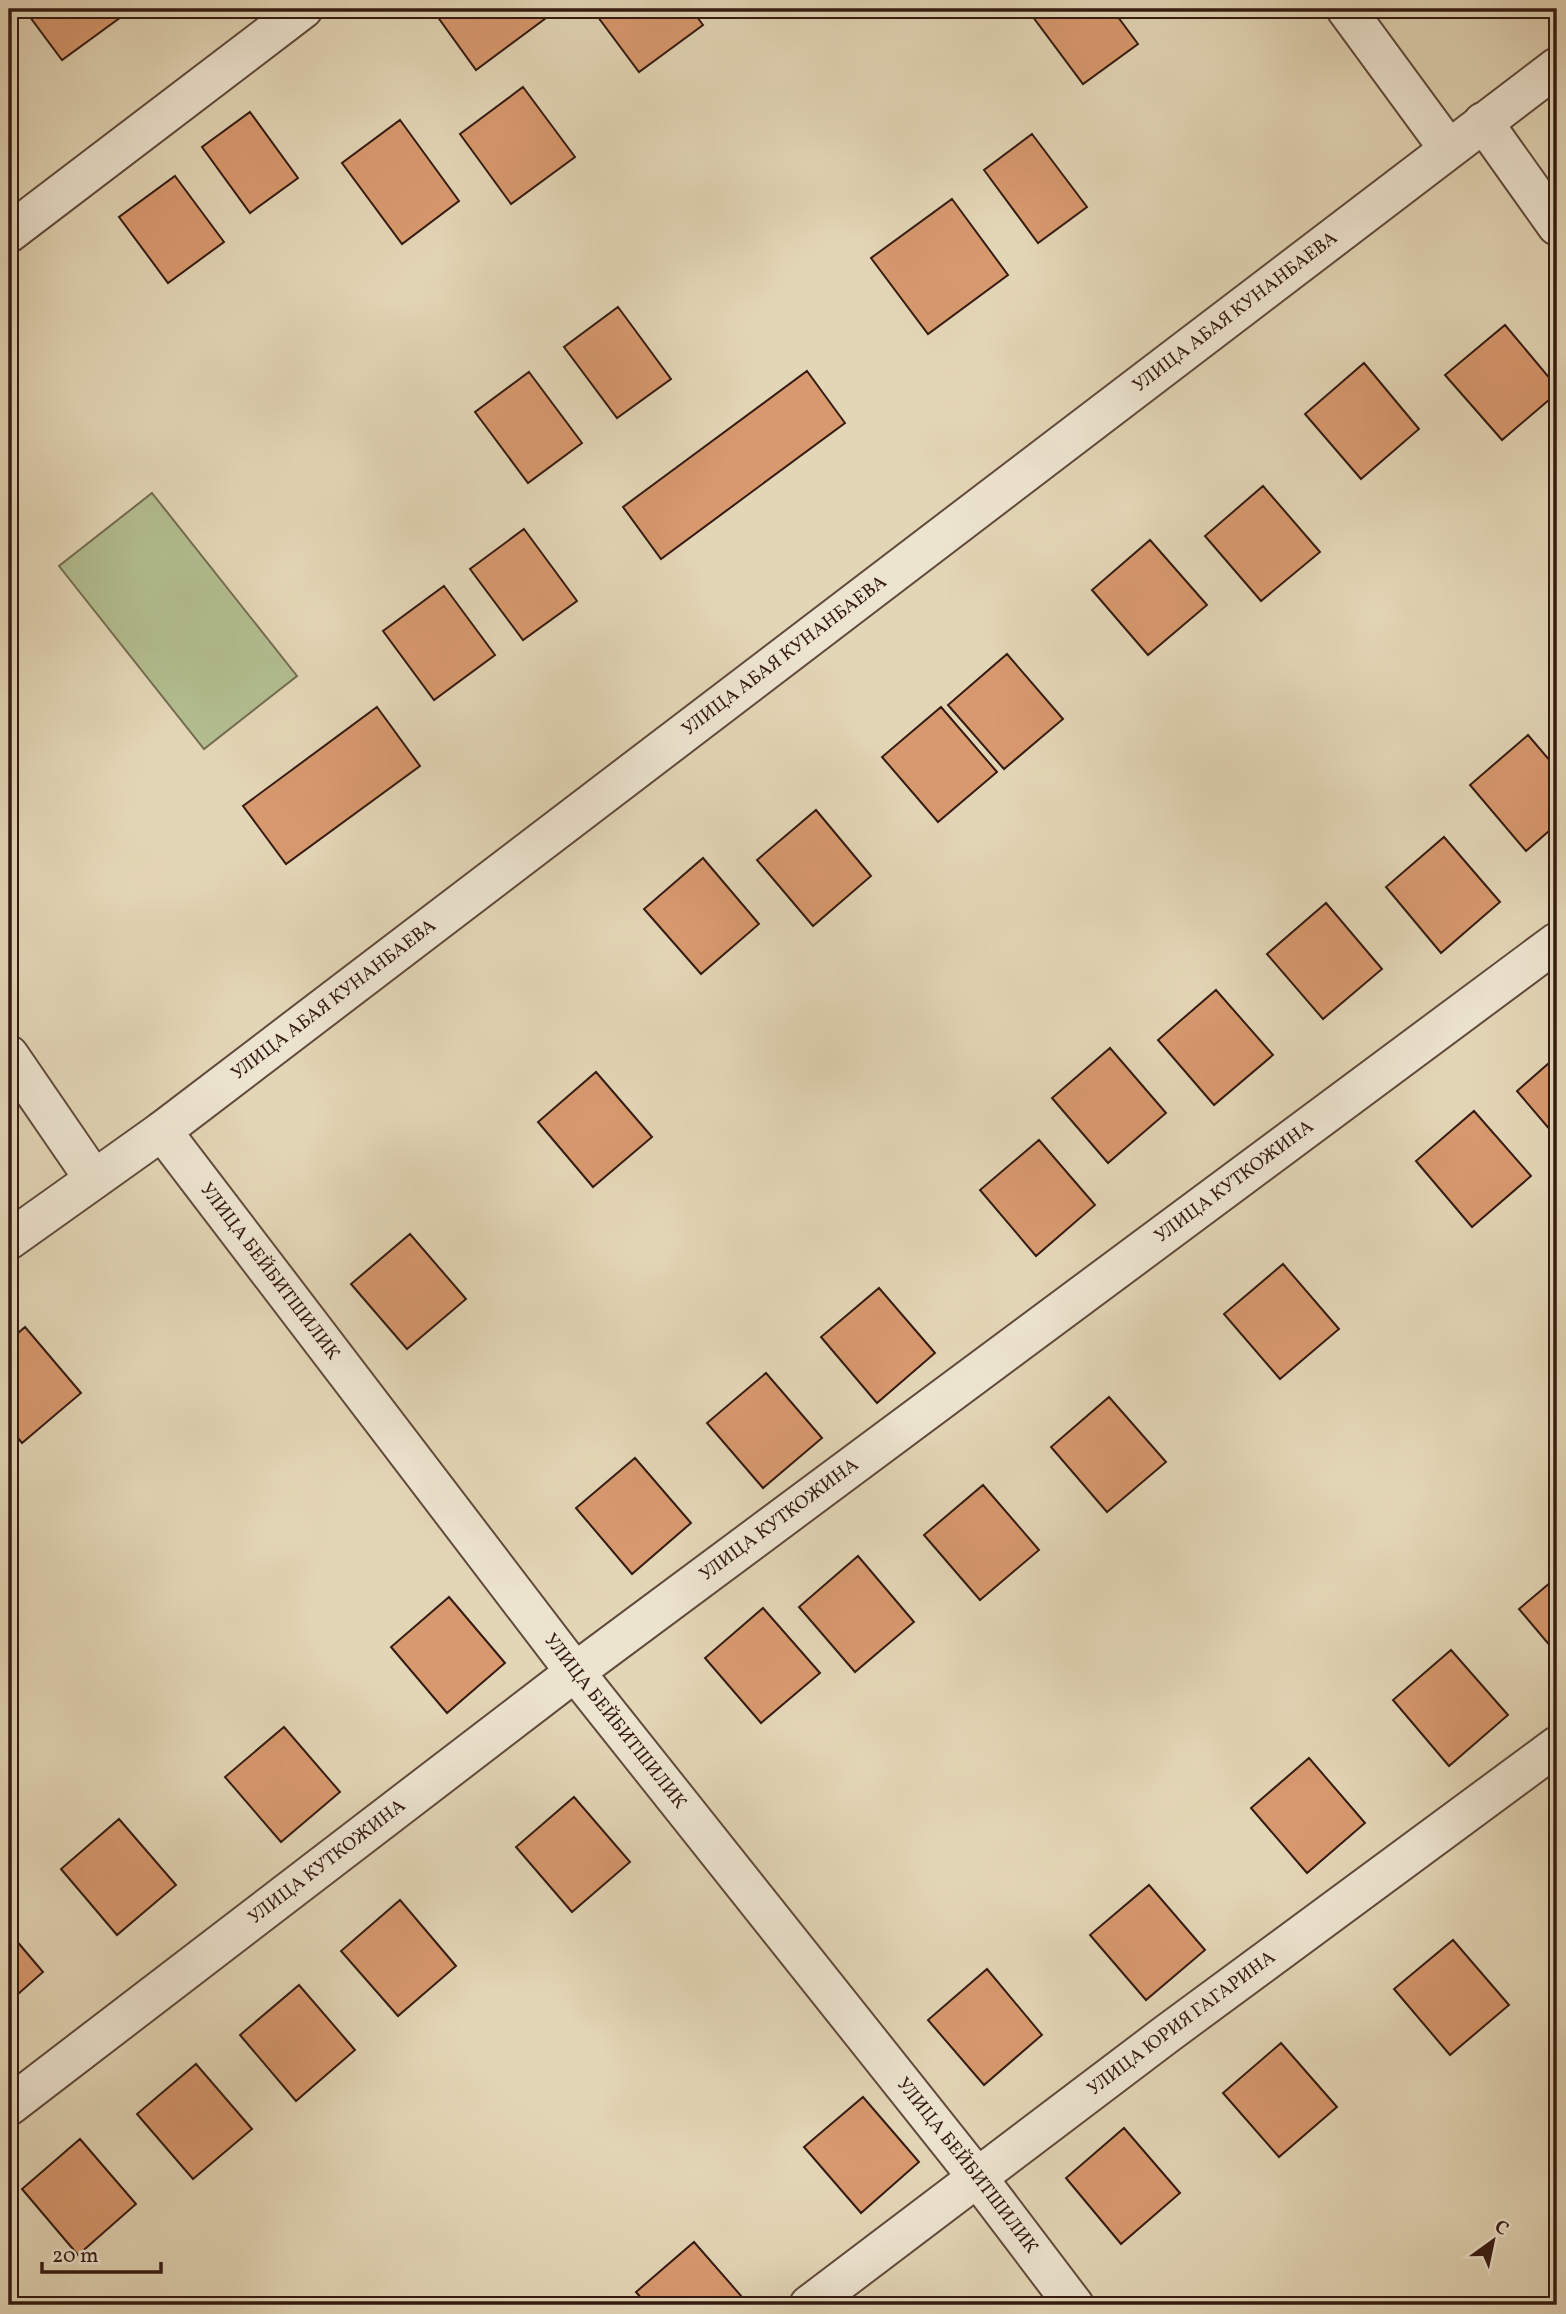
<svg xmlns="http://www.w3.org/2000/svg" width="1566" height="2314" viewBox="0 0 1566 2314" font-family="Vollkorn,serif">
	<rect width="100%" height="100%" fill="#e3d6b6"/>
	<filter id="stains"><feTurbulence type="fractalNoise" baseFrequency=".00286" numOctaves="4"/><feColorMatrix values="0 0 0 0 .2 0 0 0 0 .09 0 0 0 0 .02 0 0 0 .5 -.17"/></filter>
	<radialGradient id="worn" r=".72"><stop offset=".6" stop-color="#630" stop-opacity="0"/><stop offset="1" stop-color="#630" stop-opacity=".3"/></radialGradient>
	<path fill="#b2be90" stroke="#746c51" stroke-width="2" d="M152,493L297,676L204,749L59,566Z"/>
	<path fill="#d8996e" stroke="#351b12" stroke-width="2" d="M24,9H132L62,60Z
		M432,9H539L546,18L476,70Z
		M592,9H691L703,25L639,72Z
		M1027,9H1112L1138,44L1083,84Z
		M523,87L575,157L511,204L460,134Z
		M250,112L298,178L250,213L202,147Z
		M400,120L459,201L402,244L342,163Z
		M1032,134L1087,207L1038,243L984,170Z
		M175,176L224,242L168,283L119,217Z
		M952,199L1008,275L928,334L871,258Z
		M618,307L671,379L617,418L564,347Z
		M1505,325L1557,387V393L1502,440L1445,375Z
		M1364,363L1419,429L1361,479L1305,414Z
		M807,371L845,423L661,559L623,507Z
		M529,372L582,443L528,483L475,412Z
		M1263,486L1320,552L1261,601L1205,536Z
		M524,529L577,601L523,640L470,569Z
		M1150,540L1207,605L1148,655L1092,590Z
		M444,586L495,655L434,700L383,631Z
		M1007,654L1063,719L1004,769L948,705Z
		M377,707L420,766L286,864L243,806Z
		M941,707L997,772L938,822L882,757Z
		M1528,735L1557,769V824L1526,851L1470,785Z
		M816,810L871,876L813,926L757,860Z
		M1444,837L1500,902L1441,953L1386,887Z
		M703,858L759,924L701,974L644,909Z
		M1326,903L1382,969L1323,1019L1267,954Z
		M1216,990L1273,1055L1214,1105L1158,1040Z
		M1110,1048L1166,1113L1108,1163L1052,1098Z
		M1557,1056V1138L1517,1091Z
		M596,1072L652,1137L593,1187L538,1122Z
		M1474,1111L1531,1176L1472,1227L1416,1161Z
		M1039,1140L1095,1205L1036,1256L980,1190Z
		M410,1234L466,1299L407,1349L351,1284Z
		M1283,1264L1339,1329L1280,1379L1224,1314Z
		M879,1288L935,1353L877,1403L821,1337Z
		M25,1327L81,1393L22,1443L9,1427V1341Z
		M766,1373L822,1438L763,1488L707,1423Z
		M1109,1397L1166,1462L1107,1512L1051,1447Z
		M635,1458L691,1523L632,1574L576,1508Z
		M983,1485L1039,1550L980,1600L924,1535Z
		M858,1556L914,1622L855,1672L799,1607Z
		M1557,1577V1654L1519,1609Z
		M449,1597L505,1663L447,1713L391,1647Z
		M763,1608L820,1673L761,1723L705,1658Z
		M1451,1650L1508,1715L1449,1766L1393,1700Z
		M284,1727L340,1792L281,1842L225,1777Z
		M1309,1758L1365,1823L1307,1873L1251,1808Z
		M574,1797L630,1862L572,1912L516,1847Z
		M119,1819L176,1885L117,1935L61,1869Z
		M1149,1885L1205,1950L1146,2000L1090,1935Z
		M400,1900L456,1966L398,2016L341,1951Z
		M9,1932L43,1972L9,2002Z
		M1453,1940L1509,2005L1450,2055L1394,1989Z
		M987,1969L1042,2035L984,2085L928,2020Z
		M299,1985L355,2050L296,2101L240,2035Z
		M1281,2043L1337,2107L1279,2157L1223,2093Z
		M196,2064L252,2129L193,2179L137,2114Z
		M863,2097L919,2162L861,2213L804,2147Z
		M1124,2128L1180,2193L1121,2244L1066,2178Z
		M80,2139L136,2204L78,2255L22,2189Z
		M694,2242L749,2305H647L636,2292Z"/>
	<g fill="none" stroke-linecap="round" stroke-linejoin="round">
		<defs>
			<g id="minor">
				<path d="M1346,9L1448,148"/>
				<path d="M1483,122L1557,226"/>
				<path d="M9,233L303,9"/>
				<path d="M9,1055L94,1179"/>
				<path id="s1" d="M162,1131L575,1672L977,2177L1074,2305"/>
				<path id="s2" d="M9,1240L162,1131L1557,67"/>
				<path id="s3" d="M9,2106L575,1672L1557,942"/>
				<path id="s4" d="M809,2305L1164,2036L1557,1746"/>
			</g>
		</defs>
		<use href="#minor" stroke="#604a3b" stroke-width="42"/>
		<use href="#minor" stroke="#ede4d0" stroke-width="38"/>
	</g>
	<g text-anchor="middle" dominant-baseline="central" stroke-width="5" stroke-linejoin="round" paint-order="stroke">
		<g font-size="19" fill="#351b12" stroke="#ede4d0">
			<text stroke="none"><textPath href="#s2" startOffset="1538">УЛИЦА АБАЯ КУНАНБАЕВА</textPath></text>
			<text stroke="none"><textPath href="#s2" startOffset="971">УЛИЦА АБАЯ КУНАНБАЕВА</textPath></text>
			<text stroke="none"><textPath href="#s2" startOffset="404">УЛИЦА АБАЯ КУНАНБАЕВА</textPath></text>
			<text stroke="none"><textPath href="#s3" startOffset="1535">УЛИЦА КУТКОЖИНА</textPath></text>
			<text stroke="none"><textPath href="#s1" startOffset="177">УЛИЦА БЕЙБИТШИЛИК</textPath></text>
			<text stroke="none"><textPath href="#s3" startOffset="968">УЛИЦА КУТКОЖИНА</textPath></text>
			<text stroke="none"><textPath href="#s1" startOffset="744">УЛИЦА БЕЙБИТШИЛИК</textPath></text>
			<text stroke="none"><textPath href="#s3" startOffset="401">УЛИЦА КУТКОЖИНА</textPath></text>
			<text stroke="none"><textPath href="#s4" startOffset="467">УЛИЦА ЮРИЯ ГАГАРИНА</textPath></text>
			<text stroke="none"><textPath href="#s1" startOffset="1311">УЛИЦА БЕЙБИТШИЛИК</textPath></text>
		</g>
	</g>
	<rect width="1566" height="2314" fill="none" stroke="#e3d6b6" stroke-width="35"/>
	<rect x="10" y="10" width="1545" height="2293" fill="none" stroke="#351b12" stroke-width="3.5"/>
	<rect x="18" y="18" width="1531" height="2279" fill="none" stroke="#351b12" stroke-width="2"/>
	<g transform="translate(1493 2241) rotate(33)" stroke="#ede4d0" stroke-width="5" paint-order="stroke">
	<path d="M0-5L12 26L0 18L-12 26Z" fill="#351b12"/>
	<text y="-10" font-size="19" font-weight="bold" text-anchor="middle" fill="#351b12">С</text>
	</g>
	<path d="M42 2262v10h119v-10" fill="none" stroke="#351b12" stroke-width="3.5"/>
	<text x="52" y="2262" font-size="21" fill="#351b12" stroke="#ede4d0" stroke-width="5" paint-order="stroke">20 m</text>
	<rect width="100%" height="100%" filter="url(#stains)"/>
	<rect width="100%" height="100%" fill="url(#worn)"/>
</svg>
